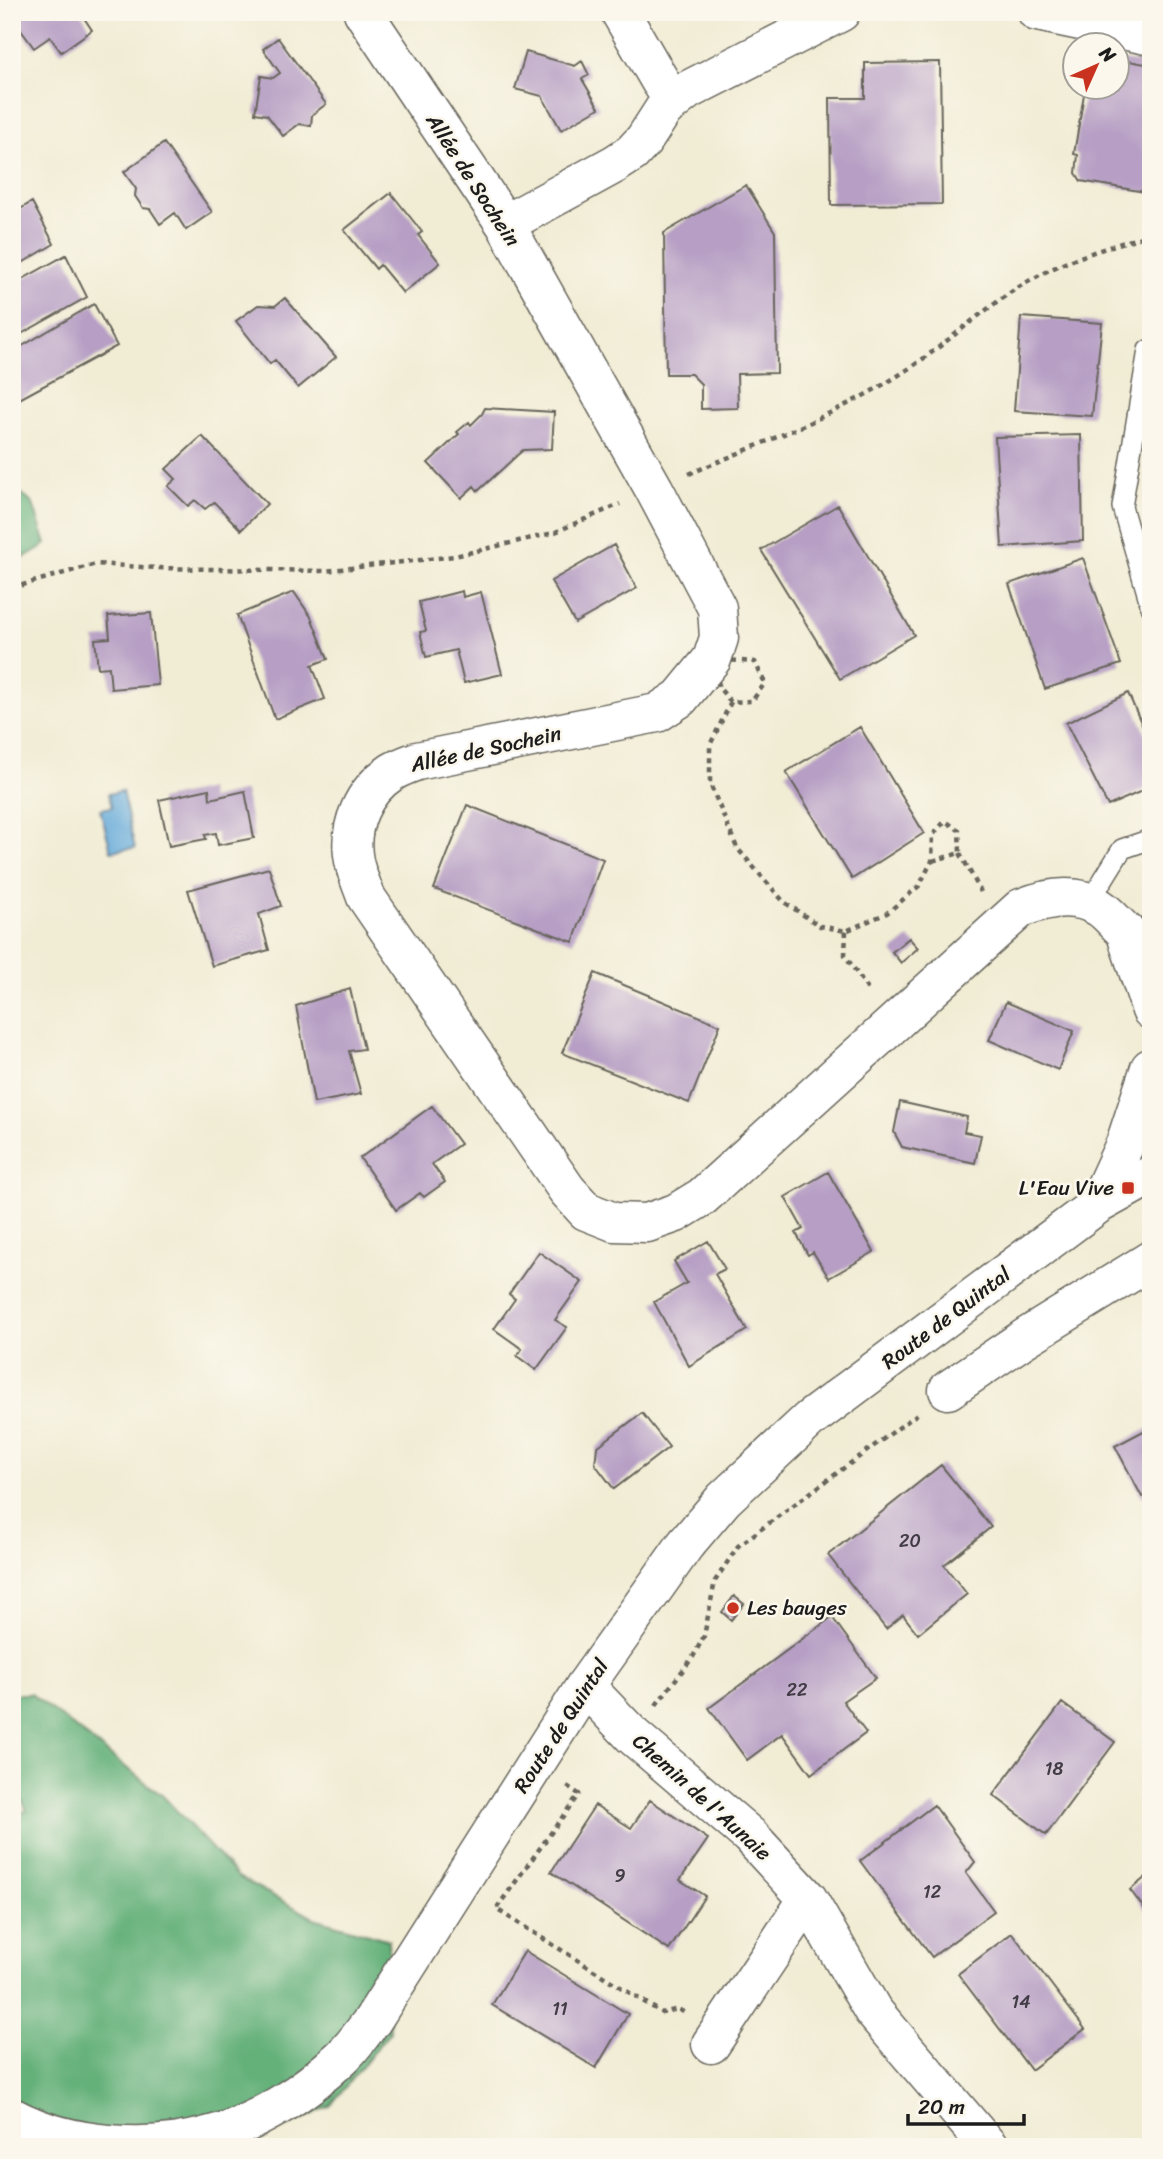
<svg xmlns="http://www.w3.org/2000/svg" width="1163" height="2159" viewBox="0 0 1163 2159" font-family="Sriracha,sans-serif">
	<rect width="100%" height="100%" fill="#fbf7ec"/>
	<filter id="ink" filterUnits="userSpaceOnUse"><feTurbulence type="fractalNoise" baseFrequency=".0143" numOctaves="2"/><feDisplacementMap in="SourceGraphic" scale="14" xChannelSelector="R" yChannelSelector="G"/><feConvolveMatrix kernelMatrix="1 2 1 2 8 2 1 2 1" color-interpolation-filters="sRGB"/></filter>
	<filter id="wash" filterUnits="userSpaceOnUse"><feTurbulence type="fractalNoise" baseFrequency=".00686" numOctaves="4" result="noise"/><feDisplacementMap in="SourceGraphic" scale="28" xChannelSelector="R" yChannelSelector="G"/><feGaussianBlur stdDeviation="1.57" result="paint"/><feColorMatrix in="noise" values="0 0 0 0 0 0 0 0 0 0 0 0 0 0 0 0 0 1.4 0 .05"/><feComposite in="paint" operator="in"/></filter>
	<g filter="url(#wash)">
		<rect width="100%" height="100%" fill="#f1ecd4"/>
		<path fill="#65b17a" stroke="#40664b" stroke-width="2" d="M12,485L33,504L46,544L12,565Z
			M12,1694H31L163,1796L238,1877L314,1918L389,1940L390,2031L330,2106L245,2147H12V1814L27,1811L12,1777Z"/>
		<path fill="#63a9d9" stroke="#40627a" stroke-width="2" d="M122,791L135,848L111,851L100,809L112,807L108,794Z"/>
		<g id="blocks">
			<path fill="#b69ec4" d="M12,12H80L92,30L61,52L50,37L34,48L12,18Z
				M278,38L326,104L312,115L311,126L299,124L283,136L267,115L255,113L261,76L273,78L280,73L263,49Z
				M526,52L575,66L582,61L589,75L582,79L599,108L561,130L542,96L515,89Z
				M1118,59L1151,65V193L1081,181L1076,173L1078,155L1074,154L1085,88H1118Z
				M940,62L942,204L831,205L830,98H865V63Z
				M164,143L212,212L186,230L175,213L160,224L150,209L143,208L135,196L136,189L124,172Z
				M746,185L775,232L777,373L737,374L738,408L701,409V384L691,374H666L664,233Z
				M391,193L422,232L418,235L440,263L403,293L380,265L376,269L344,230Z
				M32,202L54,244L12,269V214Z
				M66,255L87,297L12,339V285Z
				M285,298L336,357L298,388L275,360L270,364L236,321L258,305L275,306Z
				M94,304L117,346L12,403V352Z
				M1021,317L1102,323L1092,416L1014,411Z
				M485,408L554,412L552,449L523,450L478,491L474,486L461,498L428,463L459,434L457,432L469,422L471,425L482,414Z
				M1081,435L1083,541L1002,547L995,437Z
				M202,436L267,504L241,530L214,502L205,509L195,500L188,506L168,486L176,479L166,469Z
				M838,505L914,635L840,679L761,550Z
				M614,545L637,588L575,623L551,581Z
				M1083,558L1121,664L1045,689L1009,584Z
				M462,591L463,597L481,592L502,674L464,683L456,650L426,657L420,632L426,631L419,602Z
				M294,592L311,617L328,659L312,665L325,699L275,719L237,615Z
				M151,613L158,685L111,689L109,667L98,668L95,639L110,638L108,616Z
				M1128,693L1151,745V787L1108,806L1066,723Z
				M860,727L924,833L852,879L786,772Z
				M209,789L210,799L245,791L254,838L218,845L216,833L205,835L206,839L169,846L159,800Z
				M467,805L603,859L573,942L434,889Z
				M269,868L281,906L259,914L269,950L212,966L188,890Z
				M909,938L918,948L901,963L892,952Z
				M595,973L720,1025L689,1103L562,1053Z
				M350,989L364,1049L349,1051L361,1094L314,1103L296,1006Z
				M1006,1002L1074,1031L1058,1070L989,1040Z
				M900,1102L967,1117L964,1132L981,1135L975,1163L902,1147L894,1132Z
				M432,1106L460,1144L432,1164L445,1182L424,1197L420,1193L396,1210L360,1158Z
				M828,1172L874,1252L829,1278L813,1252L808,1255L796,1233L803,1229L785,1197Z
				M708,1241L725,1269L715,1274L747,1330L689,1366L654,1302L687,1283L674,1261Z
				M539,1252L582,1282L555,1320L567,1327L536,1370L517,1356L522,1349L494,1329L515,1299L509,1294Z
				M642,1413L669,1447L614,1489L595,1464L597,1447Z
				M1151,1427V1492L1142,1497L1115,1446Z
				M941,1465L991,1527L944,1565L967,1594L918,1634L903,1615L886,1629L828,1555Z
				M734,1596L744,1604L731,1620L722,1612Z
				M832,1617L876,1678L843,1701L866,1733L811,1774L782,1734L747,1760L709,1708Z
				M1062,1703L1115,1742L1046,1835L993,1795Z
				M650,1800L708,1839L680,1880L705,1896L669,1950L551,1872L595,1805L631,1828Z
				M934,1805L975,1862L966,1873L994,1911L932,1957L860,1861Z
				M1151,1873V1917L1130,1890Z
				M1012,1933L1085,2029L1031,2070L958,1974Z
				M525,1951L628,2014L596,2068L492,2005Z"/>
		</g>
	</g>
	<g filter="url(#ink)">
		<use href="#blocks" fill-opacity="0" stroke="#67655c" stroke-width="2"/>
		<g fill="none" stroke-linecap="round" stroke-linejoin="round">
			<defs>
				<path id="lane" d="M1148,350L1122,507L1151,607
					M1088,904L1122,849L1151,839"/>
				<path id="street" d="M363,12L505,224L654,489L717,608L719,638L712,659L680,698L657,713L417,761C409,764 400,767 392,772C363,791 347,826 354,861C356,873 362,885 366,897L567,1190L586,1211L614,1222L647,1223L676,1213L702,1197L1021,908C1046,898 1076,892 1100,908C1109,914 1116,924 1125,931C1133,938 1142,944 1151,951
					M620,12L660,81L673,100
					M1037,12L1151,36
					M505,224L615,164L632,153L644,140L664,109L688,90L841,12
					M1125,931L1151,1010
					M948,1390L1025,1338L1151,1260
					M585,1686L633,1736L750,1836L808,1899L873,2011L989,2147
					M711,2044L808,1899"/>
				<path id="secondary" d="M1097,1205L1125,1144L1150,1068
					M12,2117C71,2148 151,2153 215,2134C261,2121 306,2091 341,2058C353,2047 362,2033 372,2021L585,1686L685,1545L724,1499L810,1419L1097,1205L1151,1175"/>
			</defs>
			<use href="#lane" stroke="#67655c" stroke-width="22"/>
			<use href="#street" stroke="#67655c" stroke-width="41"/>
			<use href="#secondary" stroke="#67655c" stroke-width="41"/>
			<path stroke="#67655c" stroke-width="4.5" stroke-dasharray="5 5" stroke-linecap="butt" d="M689,474C764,442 842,413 910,368C953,339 990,302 1036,277C1072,257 1112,246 1151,234
				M12,588L96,564L156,568L324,571L455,556L553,533L620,504
				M712,659L755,662L765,683L752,701L731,702L720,689Z
				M731,702L710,745V784L737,848L784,902L820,926L846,931L887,913L919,886L932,861L933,835L945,821L959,830L960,853L932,861
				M960,853L981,892
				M846,931L845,955L870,993
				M656,1705L693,1657L704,1636L715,1581L738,1546L920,1412
				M567,1786L579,1794L496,1909L662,2013L678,2009L687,2014"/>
			<use href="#lane" stroke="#fff" stroke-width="19"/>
			<use href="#street" stroke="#fff" stroke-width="38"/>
			<use href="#secondary" stroke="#fff" stroke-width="38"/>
		</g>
	</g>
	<g fill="#c8321e" stroke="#fbf7ec" stroke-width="2.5">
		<rect x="1121" y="1181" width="14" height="14" rx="3.5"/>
		<circle cx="733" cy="1608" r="7"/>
	</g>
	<g text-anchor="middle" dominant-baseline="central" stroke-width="5" stroke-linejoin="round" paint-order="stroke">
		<g font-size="18" fill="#423c46">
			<text x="910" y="1541">20</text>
			<text x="797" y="1690">22</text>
			<text x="1054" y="1769">18</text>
			<text x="620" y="1876">9</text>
			<text x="932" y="1892">12</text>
			<text x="1021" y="2002">14</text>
			<text x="560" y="2009">11</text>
		</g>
		<g font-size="21" fill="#1c1c1c" stroke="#fbf7ec">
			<text transform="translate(473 180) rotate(57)">Allée de Sochein</text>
			<text transform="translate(486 749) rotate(-12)">Allée de Sochein</text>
			<text transform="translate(946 1318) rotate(-37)">Route de Quintal</text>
			<text transform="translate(561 1726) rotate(-57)">Route de Quintal</text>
			<text transform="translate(702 1797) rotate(42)">Chemin de l'Aunaie</text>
		</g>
		<g font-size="21" fill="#1c1c1c" stroke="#fbf7ec" text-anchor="end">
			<text x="1114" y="1188">L'Eau Vive</text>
			<text x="747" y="1608" text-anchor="start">Les bauges</text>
		</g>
	</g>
	<rect width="1163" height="2159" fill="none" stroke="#fbf7ec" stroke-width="42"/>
	<g transform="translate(1096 66) rotate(45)"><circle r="33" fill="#fbf7ec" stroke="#a29f99" stroke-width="2"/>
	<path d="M0-5L12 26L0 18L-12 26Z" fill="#c8321e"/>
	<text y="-10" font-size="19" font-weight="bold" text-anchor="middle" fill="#1c1c1c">N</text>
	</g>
	<path d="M908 2114v10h116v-10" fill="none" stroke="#1c1c1c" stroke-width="3.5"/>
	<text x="918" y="2114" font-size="21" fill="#1c1c1c" stroke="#fbf7ec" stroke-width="5" paint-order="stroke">20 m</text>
</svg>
